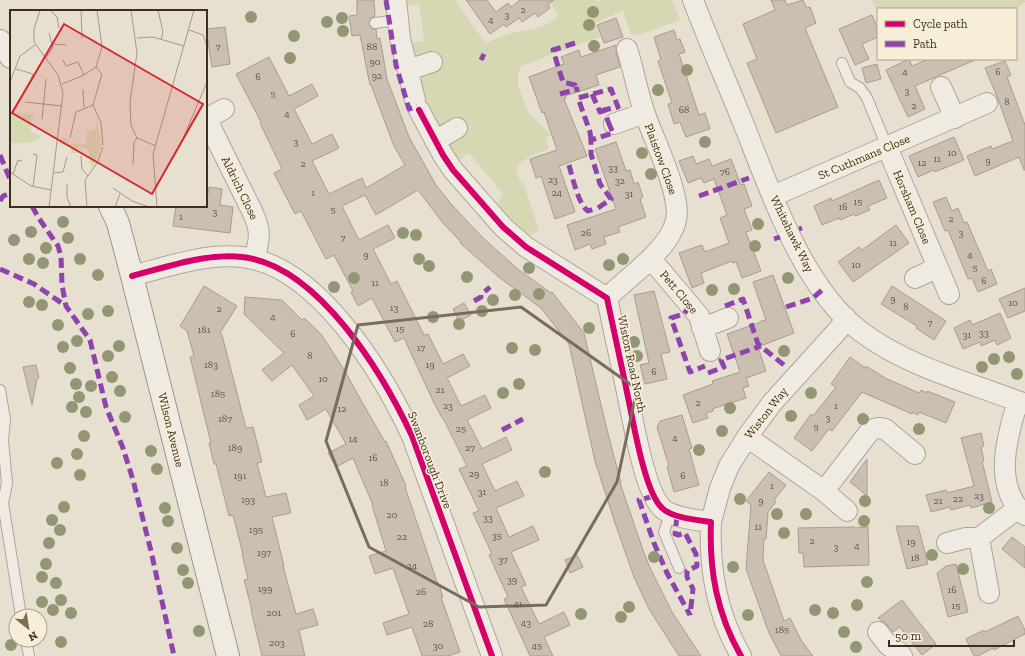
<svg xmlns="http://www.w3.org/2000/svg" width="1025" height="656" viewBox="0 0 1025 656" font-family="'Zilla Slab',serif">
	<rect width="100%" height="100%" fill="#e7e0d1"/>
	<path fill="#d6d7b3" d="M401,0H455L481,37L487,43C493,40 499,37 505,35C522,29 546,31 558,15L548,0H595L597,2L601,0H672L680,20L642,34L631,35L623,11L595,23L600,37L521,66L518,74V86L528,112L551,135L546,138L549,148C537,154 524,157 516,168L520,183L523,182L539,231L529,235L501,210L498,203L503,194L469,153L457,162L449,146L450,142L443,127L438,125L425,108L419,84L422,77L425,74L420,59L414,57L408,44L424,41L419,4L404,6Z
		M872,0H1025V2L1016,9H878V12Z"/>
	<path fill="#cbbfb2" stroke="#a89c90" d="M357,0H374L375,16L371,18L369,24L372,29H376L377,39L380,38L387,79L409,137L436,185L451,204L483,238L519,270L551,293L552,292L584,333L606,426L621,483H620L644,553L651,570L672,612L701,656H679L649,609L634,577L616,526L595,461L569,344L541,308L500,278L460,243L461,242L442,222L418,190L376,215L365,195L342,206L359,240L388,225L395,238L373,249L391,284L397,281L424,335L428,334L443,364L463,354L470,366L447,378L461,406L485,395L491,408L467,420L482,449L506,437L512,450L482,464L495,491L517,481L524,496L496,508L509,537L533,526L539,540L511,552L526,585L521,587L539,624L564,612L570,625L544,637L553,656H530L504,599L508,597L489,555L492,554L473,513L479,511L459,469L467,466L443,418H442L434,403L404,338L395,342L372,298L358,306L351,292L353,291L334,255L326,259L301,211L295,214L280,185L274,173L282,169L260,123L261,122L236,74L269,57L289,96L312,84L318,96L294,109L312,144L332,134L339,148L312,161L329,194L362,178L366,188L405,165L394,146L371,85H370L360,35L352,36L349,16L357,15Z
		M466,0H487L496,12L508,3L511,7L520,0H554L548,4L550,8L538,17L535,13L522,22L519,18L506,27L504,24L490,34Z
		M771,0H785L787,5L803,0L807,8L810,7L816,23L805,28L838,107L776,133L747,63L757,59L743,24L775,10Z
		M872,15L878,30V37L862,44L869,59L855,65L839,29Z
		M616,18L623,37L604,43L597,25Z
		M225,27L230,64L212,67L206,29Z
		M674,30L677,40L680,39L685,52L679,54L699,115L705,113L710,129L686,137L680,122L674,124L668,104L672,103L658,61L661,60L654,37Z
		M616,45V52L620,67L596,75L599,85L565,96L566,98L564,99L587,156L559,166L575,212L555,219L541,176L536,178L530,159L557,150L544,112L542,113L529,77L564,64L561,57L579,50L581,57Z
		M909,59L912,66L929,59H977L915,86L925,109L908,117L886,70Z
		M1005,61L1011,75L1007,77L1025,125V170H1024L1019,157L975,176L967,156L991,146L992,149L1013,141L998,99L985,68Z
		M877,64L881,79L866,83L862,68Z
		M954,137L964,160L935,172L934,170L918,177L909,156Z
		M616,142L626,171L630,170L634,184L638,182L643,197L640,199L646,217L618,227L620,232L604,237L606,244L592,249L590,244L575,250L567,225L616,209L595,149Z
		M693,156L696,164L709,159L712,166L731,159L741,185L744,184L752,206L744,209L752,230L746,232L761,271L742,278L736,262L733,263L732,261L701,273L704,283L692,288L679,253L702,245L705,252L729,243L720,218L727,215L714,179L704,183L701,178L688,183L679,161Z
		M879,180L887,198L868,206L870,210L855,216L854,214L840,220L839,218L822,225L814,206L831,198L832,201Z
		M209,187L222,189L220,205L233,207L230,233L173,226L176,206H206V193L208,194Z
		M946,197L952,211L958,208L964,223L967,222L988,271L991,269L997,284L978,292L972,278L968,279L948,230L945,231L933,202Z
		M896,225L909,243L853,282L838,262L859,247L862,250Z
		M773,275L794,333L758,347L766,371L746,378L749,386L743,388L746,398L712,409L713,411L706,413L708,418L693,423L683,395L713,384L712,381L740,372L727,334L761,322V321L766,320L753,282Z
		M204,286L237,306L220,333L222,335L246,428L253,427L262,462L257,463L266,497L286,493L291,513L272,517L284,566H283L296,614L313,609L318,625L299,630L305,656H262L251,610H252L244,580L248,579L242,554H243L233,515L229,516L216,464H214L209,443H211L190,357L194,356L187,331L180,326Z
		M892,286L946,321L934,340L916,328L917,326L881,304Z
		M1025,288V311L1008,318L999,299Z
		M654,291L670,352L661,354L667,379L645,384L640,365L649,363L634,295Z
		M245,297L282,300L302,320L304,318L321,334L347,374V375L362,402L385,442L386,441L406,486L405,487L437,582H438L443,597H441L460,652L448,656H422L412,627L387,635L383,623L409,614L393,568L375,574L369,556L386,551L372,505H373L353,458L336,467L328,453L346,444L326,409L307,420L299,405L314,396L292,365L272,381L262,370L284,353L244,314Z
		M464,303L471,315L459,321L453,309Z
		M1000,313L1011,338L997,345L995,340L981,346L980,342L963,349L954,328L970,320L972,325Z
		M850,357L865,368L866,366L885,378L919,393L921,390L927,393V391L955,402L946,423L919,412L918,415L912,412V414L862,392L832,431L829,429L812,451L794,438L811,414L813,416L836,387L831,384Z
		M36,365L39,378L37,379L32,405L23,367Z
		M682,415L692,448L689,449L699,485L674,492L667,467L669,466L657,427L660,421Z
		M981,433L984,446L981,447L984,461H982L992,502L971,508L970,505L951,510L950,507L931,512L926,495L946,490L947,493L974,486L961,438Z
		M867,459V496L850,482Z
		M769,472L786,485L774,500L776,502L768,512L766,539H764L763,560L784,621L790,618L801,640L813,656H781L769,633L746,569L751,505L746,501Z
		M896,526H918L928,564L907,569Z
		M855,527V528L868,527L869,565L804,567L803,553H799L798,528Z
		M1012,537L1025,547V568L1002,549Z
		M577,555L583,567L570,573L565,560Z
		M956,564L968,612L948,617L937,573L946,566Z
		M902,600L936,644L922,655L900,627L893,632L887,625L878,618Z
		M1018,616L1025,630V634L994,650L993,648L978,656H974L966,639L984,630L985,632Z"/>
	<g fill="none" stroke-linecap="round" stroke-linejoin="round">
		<defs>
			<path id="lane" d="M375,23L398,20
				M842,63L850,82L860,88L867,98L887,147
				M0,390L5,419L3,441L7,483L3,503L21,616
				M670,514L664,532L679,568
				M26,640L29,656"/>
			<path id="street" d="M396,0L400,38L415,100
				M693,0C708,40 726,80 742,120C769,187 801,286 860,331C909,368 969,382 1025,404
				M408,70L432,62
				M941,87L955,118
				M419,110L443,155L453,170L503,227L526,247L607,298C614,332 622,367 629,402C634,426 645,492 662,508C672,518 697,520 711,522C709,571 717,614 741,656
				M206,118L253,213C262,234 259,237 255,259
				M206,119L224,109
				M614,124L644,113
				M435,141L457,128
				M887,147L949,294
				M773,196L987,103
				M651,259L699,316L710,351
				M132,276C167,267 205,253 242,257C318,265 383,374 412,436L492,656
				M915,278L937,268
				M607,298C626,279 659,256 671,233C676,224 678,213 676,203C671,173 655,142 645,114C637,92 634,70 627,49
				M702,328L728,318
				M1018,401C1007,436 992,487 1025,515
				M747,437L824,491L870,431C875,428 879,427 885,429L915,454
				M824,491L847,511
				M711,522L720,488L729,466L747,437L772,403L839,329L846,318
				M979,538L989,593
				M947,543L966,538H979L1017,509
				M878,632L888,645L899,652L902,656"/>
			<path id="secondary" d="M0,41L11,57
				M110,206L118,223L132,276L228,656"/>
		</defs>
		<use href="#lane" stroke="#ada599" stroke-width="12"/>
		<use href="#street" stroke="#ada599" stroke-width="22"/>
		<use href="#secondary" stroke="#9c958a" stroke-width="24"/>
		<use href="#lane" stroke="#efebe3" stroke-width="10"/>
		<use href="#street" stroke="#efebe3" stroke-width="20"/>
		<use href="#secondary" stroke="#efebe3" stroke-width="22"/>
		<path stroke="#8e44ad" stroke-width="5" stroke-dasharray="10 5" stroke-linecap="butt" d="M386,0L396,65L409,109L417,106
			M575,43L553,50L563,82L575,85L577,89
			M481,60L484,54
			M560,94L577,89V92
			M592,94L600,112L604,110
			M591,140L590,132L578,98L611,89L618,107L604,110L609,124
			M0,155L11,182
			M569,165C572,176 579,206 588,211L594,209
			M699,196L749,178
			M0,201L3,196L11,193
			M32,206L38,217L58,246L61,256L62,285L66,306L90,340L106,407L123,448L133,480L151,551L174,656
			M598,208L611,199L600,184L591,154V140L613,133L609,124H613
			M799,229L802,228
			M774,239L780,237
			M0,269L34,284L66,306
			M474,301L481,297V295L490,287
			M690,305L684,314L671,318L690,372L705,366
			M725,306L743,299L758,344L784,365
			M786,307L813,298L822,290
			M708,373L724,367L721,360L761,346
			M502,430L523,419
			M654,496L639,500L654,543L667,573L690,615
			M677,516L675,534L678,535L685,533L696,554L697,566L687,571V577L693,589L690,615"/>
		<defs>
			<path id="cycleway" d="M419,110L443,155L453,170L503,227L526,247L607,298C614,332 622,367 629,402C634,426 645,492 662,508C672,518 697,520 711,522C709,571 717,614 741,656
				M132,276C167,267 205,253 242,257C318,265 383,374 412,436L492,656"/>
		</defs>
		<use href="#cycleway" stroke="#f7eed8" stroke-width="8"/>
		<use href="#cycleway" stroke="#d6006c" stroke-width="6"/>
	</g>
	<g fill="#929673">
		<circle cx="593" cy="12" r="6"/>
		<circle cx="251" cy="17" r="6"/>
		<circle cx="342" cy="18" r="6"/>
		<circle cx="327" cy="22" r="6"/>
		<circle cx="589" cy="25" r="6"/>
		<circle cx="343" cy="31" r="6"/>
		<circle cx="294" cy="36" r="6"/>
		<circle cx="594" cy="46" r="6"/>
		<circle cx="290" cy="58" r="6"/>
		<circle cx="687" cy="70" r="6"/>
		<circle cx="658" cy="90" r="6"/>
		<circle cx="705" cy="142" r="6"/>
		<circle cx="642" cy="153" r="6"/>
		<circle cx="651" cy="174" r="6"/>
		<circle cx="63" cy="222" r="6"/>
		<circle cx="758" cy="224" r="6"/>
		<circle cx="31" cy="232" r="6"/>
		<circle cx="403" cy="233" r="6"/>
		<circle cx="416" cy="235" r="6"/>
		<circle cx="68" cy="238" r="6"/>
		<circle cx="14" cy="240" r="6"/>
		<circle cx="755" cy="246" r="6"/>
		<circle cx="46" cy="248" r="6"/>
		<circle cx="29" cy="259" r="6"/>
		<circle cx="80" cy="259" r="6"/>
		<circle cx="419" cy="259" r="6"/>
		<circle cx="623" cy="259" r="6"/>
		<circle cx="43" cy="263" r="6"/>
		<circle cx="609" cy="265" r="6"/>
		<circle cx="429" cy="266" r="6"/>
		<circle cx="529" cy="268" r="6"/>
		<circle cx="98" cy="275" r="6"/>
		<circle cx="467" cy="277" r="6"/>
		<circle cx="354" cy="278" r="6"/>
		<circle cx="788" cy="278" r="6"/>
		<circle cx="334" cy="287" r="6"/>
		<circle cx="734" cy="289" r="6"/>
		<circle cx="712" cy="290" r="6"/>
		<circle cx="539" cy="294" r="6"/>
		<circle cx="515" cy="295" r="6"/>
		<circle cx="493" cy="300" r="6"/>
		<circle cx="29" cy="302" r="6"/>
		<circle cx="42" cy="305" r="6"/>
		<circle cx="108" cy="311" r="6"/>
		<circle cx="482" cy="311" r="6"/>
		<circle cx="88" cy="314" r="6"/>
		<circle cx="433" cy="317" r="6"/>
		<circle cx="459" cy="324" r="6"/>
		<circle cx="58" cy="325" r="6"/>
		<circle cx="589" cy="328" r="6"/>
		<circle cx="77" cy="341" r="6"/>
		<circle cx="634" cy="342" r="6"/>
		<circle cx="119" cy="346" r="6"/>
		<circle cx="63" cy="347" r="6"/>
		<circle cx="512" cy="348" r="6"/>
		<circle cx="535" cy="350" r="6"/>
		<circle cx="784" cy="351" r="6"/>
		<circle cx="108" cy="356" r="6"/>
		<circle cx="637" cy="356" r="6"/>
		<circle cx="1009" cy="357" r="6"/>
		<circle cx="994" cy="359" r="6"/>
		<circle cx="982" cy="367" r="6"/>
		<circle cx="70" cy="368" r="6"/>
		<circle cx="1017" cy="374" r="6"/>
		<circle cx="112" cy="377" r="6"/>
		<circle cx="76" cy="384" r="6"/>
		<circle cx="519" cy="384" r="6"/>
		<circle cx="91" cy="386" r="6"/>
		<circle cx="120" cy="391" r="6"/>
		<circle cx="503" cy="393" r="6"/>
		<circle cx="811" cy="393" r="6"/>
		<circle cx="79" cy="397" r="6"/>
		<circle cx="72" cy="407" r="6"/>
		<circle cx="730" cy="408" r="6"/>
		<circle cx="86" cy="412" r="6"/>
		<circle cx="791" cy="416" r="6"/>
		<circle cx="125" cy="417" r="6"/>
		<circle cx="863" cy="419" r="6"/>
		<circle cx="919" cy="429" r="6"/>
		<circle cx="722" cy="431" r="6"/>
		<circle cx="84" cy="436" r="6"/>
		<circle cx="699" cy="450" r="6"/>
		<circle cx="151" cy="451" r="6"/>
		<circle cx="77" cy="454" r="6"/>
		<circle cx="57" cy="463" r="6"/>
		<circle cx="157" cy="469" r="6"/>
		<circle cx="545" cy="472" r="6"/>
		<circle cx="80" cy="475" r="6"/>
		<circle cx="740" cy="499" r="6"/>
		<circle cx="865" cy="501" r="6"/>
		<circle cx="64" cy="507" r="6"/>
		<circle cx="165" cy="508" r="6"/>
		<circle cx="989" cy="508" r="6"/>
		<circle cx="777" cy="514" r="6"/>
		<circle cx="806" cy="514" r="6"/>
		<circle cx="52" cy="520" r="6"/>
		<circle cx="168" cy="521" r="6"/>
		<circle cx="864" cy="521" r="6"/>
		<circle cx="60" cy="530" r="6"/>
		<circle cx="784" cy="533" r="6"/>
		<circle cx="49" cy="543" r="6"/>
		<circle cx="177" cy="548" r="6"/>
		<circle cx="932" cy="555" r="6"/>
		<circle cx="654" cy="557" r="6"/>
		<circle cx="46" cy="564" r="6"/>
		<circle cx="733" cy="567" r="6"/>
		<circle cx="963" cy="569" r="6"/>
		<circle cx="183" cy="570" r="6"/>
		<circle cx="42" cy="577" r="6"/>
		<circle cx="867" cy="582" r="6"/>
		<circle cx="56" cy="583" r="6"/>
		<circle cx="188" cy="583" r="6"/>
		<circle cx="61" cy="600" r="6"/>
		<circle cx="42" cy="602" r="6"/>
		<circle cx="857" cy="605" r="6"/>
		<circle cx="629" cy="607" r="6"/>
		<circle cx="53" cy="610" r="6"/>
		<circle cx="815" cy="610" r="6"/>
		<circle cx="71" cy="613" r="6"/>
		<circle cx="833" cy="613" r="6"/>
		<circle cx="581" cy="614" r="6"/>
		<circle cx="748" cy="615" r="6"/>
		<circle cx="621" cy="617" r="6"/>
		<circle cx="199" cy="631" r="6"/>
		<circle cx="844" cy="632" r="6"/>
		<circle cx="61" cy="642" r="6"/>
		<circle cx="11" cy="645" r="6"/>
		<circle cx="856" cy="647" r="6"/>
	</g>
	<path fill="none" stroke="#786c5e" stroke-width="3" stroke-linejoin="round" d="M521,307L637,389L617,482L546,605L479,607L369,547L326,441L358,325Z"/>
	<g text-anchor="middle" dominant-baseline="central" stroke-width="3.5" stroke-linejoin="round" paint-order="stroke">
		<g font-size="10" fill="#605244">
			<text x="523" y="10">2</text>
			<text x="507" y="15">3</text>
			<text x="491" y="20">4</text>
			<text x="218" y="47">7</text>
			<text x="372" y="47">88</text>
			<text x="375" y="62">90</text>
			<text x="905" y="72">4</text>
			<text x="998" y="72">6</text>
			<text x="377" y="76">92</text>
			<text x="258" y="77">6</text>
			<text x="907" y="91">3</text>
			<text x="273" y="94">5</text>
			<text x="1007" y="102">8</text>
			<text x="914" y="106">2</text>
			<text x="684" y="110">68</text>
			<text x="287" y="114">4</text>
			<text x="296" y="142">3</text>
			<text x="952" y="153">10</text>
			<text x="937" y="159">11</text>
			<text x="988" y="161">9</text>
			<text x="922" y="163">12</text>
			<text x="303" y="164">2</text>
			<text x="613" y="168">33</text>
			<text x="725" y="172">76</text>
			<text x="553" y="180">23</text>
			<text x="620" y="181">32</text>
			<text x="313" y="193">1</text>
			<text x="557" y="193">24</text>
			<text x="629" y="194">31</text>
			<text x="858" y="202">15</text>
			<text x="843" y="207">16</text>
			<text x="333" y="210">5</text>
			<text x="215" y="212">3</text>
			<text x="181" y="217">1</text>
			<text x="951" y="219">2</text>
			<text x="586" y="233">26</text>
			<text x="961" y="233">3</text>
			<text x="343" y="238">7</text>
			<text x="893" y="243">11</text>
			<text x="366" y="255">9</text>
			<text x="970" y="255">4</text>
			<text x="856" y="265">10</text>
			<text x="975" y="268">5</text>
			<text x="984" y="281">6</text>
			<text x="375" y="283">11</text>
			<text x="893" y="299">9</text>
			<text x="1013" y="303">10</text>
			<text x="906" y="307">8</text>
			<text x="394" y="308">13</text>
			<text x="219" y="309">2</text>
			<text x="273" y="317">4</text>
			<text x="930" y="323">7</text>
			<text x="400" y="329">15</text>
			<text x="204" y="330">181</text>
			<text x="984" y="333">33</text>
			<text x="293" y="334">6</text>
			<text x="967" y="335">31</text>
			<text x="421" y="348">17</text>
			<text x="310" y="356">8</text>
			<text x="211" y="365">183</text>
			<text x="430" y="365">19</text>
			<text x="654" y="372">6</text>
			<text x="323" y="379">10</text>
			<text x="440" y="390">21</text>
			<text x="218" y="394">185</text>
			<text x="698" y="403">2</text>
			<text x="448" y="406">23</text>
			<text x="836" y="406">1</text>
			<text x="342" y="409">12</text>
			<text x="828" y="418">3</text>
			<text x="225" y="419">187</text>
			<text x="816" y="427">5</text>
			<text x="461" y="429">25</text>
			<text x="675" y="438">4</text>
			<text x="353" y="439">14</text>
			<text x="235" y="448">189</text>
			<text x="470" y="448">27</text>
			<text x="373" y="458">16</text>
			<text x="474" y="474">29</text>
			<text x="240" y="476">191</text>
			<text x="683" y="476">6</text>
			<text x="384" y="483">18</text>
			<text x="772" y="486">1</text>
			<text x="482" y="492">31</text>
			<text x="979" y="496">23</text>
			<text x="958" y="499">22</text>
			<text x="248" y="500">193</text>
			<text x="761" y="501">9</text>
			<text x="938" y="501">21</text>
			<text x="392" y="515">20</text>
			<text x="488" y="518">33</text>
			<text x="758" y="527">11</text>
			<text x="256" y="530">195</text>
			<text x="497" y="536">35</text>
			<text x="402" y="537">22</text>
			<text x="812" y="541">2</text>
			<text x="911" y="542">19</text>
			<text x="857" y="546">4</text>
			<text x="836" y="547">3</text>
			<text x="264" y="553">197</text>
			<text x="915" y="558">18</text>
			<text x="503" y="560">37</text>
			<text x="412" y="566">24</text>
			<text x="512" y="580">39</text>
			<text x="265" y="589">199</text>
			<text x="952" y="590">16</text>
			<text x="421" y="592">26</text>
			<text x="518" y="604">41</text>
			<text x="956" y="606">15</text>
			<text x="274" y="613">201</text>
			<text x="526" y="623">43</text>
			<text x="428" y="624">28</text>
			<text x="782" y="630">185</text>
			<text x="277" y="643">203</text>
			<text x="438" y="646">30</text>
			<text x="537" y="646">45</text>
		</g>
		<g font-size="12" fill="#3d2e20" stroke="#f7eed8">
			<text transform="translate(864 157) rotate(-23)">St Cuthmans Close</text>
			<text transform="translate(661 159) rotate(70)">Plaistow Close</text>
			<text transform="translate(240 188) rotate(64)">Aldrich Close</text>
			<text transform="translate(912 207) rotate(67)">Horsham Close</text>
			<text transform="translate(792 234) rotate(64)">Whitehawk Way</text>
			<text transform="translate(679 292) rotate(50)">Pett Close</text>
			<text transform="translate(632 364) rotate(78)">Wiston Road North</text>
			<text transform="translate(766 413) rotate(-52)">Wiston Way</text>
			<text transform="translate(171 430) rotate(76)">Wilson Avenue</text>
			<text transform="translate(430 460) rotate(69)">Swanborough Drive</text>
		</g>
	</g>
	<g transform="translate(10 10)">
		<rect width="197" height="197" fill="#e7e0d1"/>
		<path d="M4,102L24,105L20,122L29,125V129L18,133H0V104ZM87,110L90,126L92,125L89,131L93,133L90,140H87L90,145H87L84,157L80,155L79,139L68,137L67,143H61V136L50,134L51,127L59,129L58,133L76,134L77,122L85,120Z" fill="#d6d7b3"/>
		<path fill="none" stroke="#a3998a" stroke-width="1" d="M30,0L24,19V32L48,65L53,83L39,197M40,0L47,7L49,18M71,0L72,28M87,0L92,37L86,57L92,64L83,95L91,113L93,135M121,0L127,43L120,92L121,115L127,128L146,136M148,0L153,22L151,29M179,20L193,25L197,36M127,28L143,27L174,36M43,34L56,35M35,49L43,38L39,23M53,50L56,56L68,52L74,65M6,59L23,64L21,69M0,72L10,46L25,35M52,74L74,65L86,57M73,80L74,97M15,92L52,96M32,109L36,69M60,128L66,102L83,95M172,131L197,72M23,144L27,145L23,177M71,146L72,159L78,166M123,155L124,132L127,128M0,162L21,176L41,180M43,163L53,162L57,147M3,164L8,150L12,151M57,174V187L61,197M103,178L122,191L139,197M77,197L75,170L87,153L93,137M105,197L110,184M147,197L143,144L184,0"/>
		<path fill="#d62828" fill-opacity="0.15" stroke="#d62828" stroke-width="2" d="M54,14L193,94L142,184L2,103Z"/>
		<rect width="197" height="197" fill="none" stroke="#3d2e20" stroke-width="2"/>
	</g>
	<rect x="877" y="8" width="140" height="52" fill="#f7eed8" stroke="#ada18e"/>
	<rect x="885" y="21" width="20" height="6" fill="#d6006c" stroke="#ada18e"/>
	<text x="913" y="28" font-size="12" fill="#3d2e20">Cycle path</text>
	<rect x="885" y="41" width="20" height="6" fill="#8e44ad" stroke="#ada18e"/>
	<text x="913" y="48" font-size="12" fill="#3d2e20">Path</text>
	<g transform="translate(28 628) rotate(150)"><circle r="19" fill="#f7eed8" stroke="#ada18e"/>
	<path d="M0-3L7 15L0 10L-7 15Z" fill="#786c5e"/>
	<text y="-6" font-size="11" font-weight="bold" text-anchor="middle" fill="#3d2e20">N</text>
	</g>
	<path d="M889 640v6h125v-6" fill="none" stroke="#3d2e20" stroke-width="2"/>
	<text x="895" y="640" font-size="12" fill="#3d2e20" stroke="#f7eed8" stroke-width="3" paint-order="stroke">50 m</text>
</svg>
